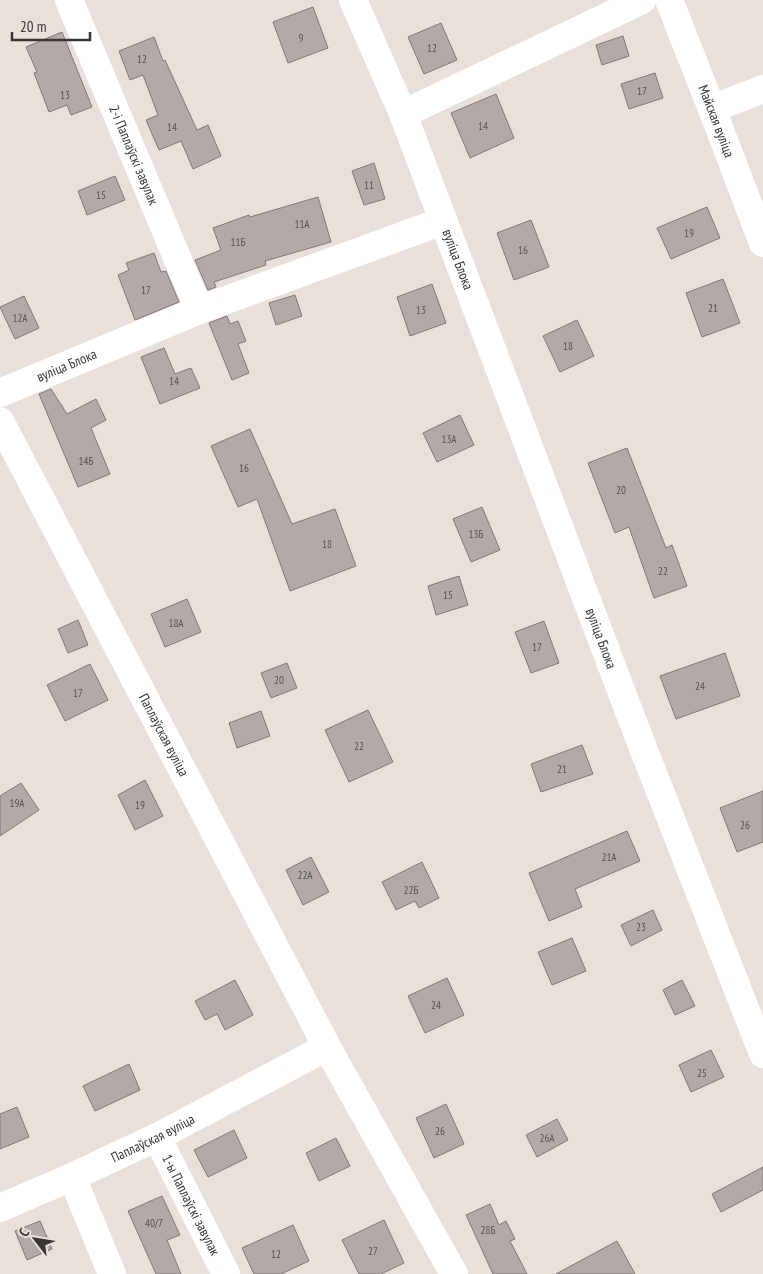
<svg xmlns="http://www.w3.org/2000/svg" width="763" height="1274" viewBox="0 0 763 1274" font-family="'PT Sans Narrow',sans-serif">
	<rect width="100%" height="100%" fill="#e9e0dc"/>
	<path fill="#b2aaa6" stroke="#7f7874" d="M313,7L328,48L288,63L273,22Z
		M441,23L457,60L424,74L408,37Z
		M62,32L92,107L71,115L67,105L49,112L34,73L37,72L26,47Z
		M623,36L629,56L602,65L596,45Z
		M154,37L163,61L165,60L197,130L208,125L221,156L193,169L181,141L159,150L146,120L158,115L143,75L130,80L119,51Z
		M655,73L663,98L629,109L621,84Z
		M496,94L514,138L470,158L451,113Z
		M374,163L385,199L364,205L352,171Z
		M115,176L125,200L87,215L78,191Z
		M318,197L331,242L265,261L266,265L214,282L216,287L208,290L195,260L221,250L213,228L249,215L250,217Z
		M707,207L720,238L671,259L657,228Z
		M531,220L549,267L514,280L497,233Z
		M154,253L161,272L166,271L179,302L135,320L118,275L129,270L126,263Z
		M723,279L740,323L702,337L686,293Z
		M432,284L446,323L410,336L397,297Z
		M295,295L302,316L276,325L269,303Z
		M24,296L39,328L15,339L0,307Z
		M227,316L230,324L238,321L246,341L238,344L249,373L232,380L209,323Z
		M577,320L594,356L560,372L543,336Z
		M164,348L175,374L191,368L200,388L160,404L141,357Z
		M51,389L67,414L96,399L106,420L91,428L110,474L78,487L39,394Z
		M460,415L474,445L437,462L423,433Z
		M250,429L292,524L335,509L356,566L290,591L257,499L238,507L211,446Z
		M627,448L666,548L672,545L687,586L654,598L629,527L615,533L588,463Z
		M482,507L500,550L471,562L453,519Z
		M459,576L468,605L436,615L428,586Z
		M187,599L201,632L165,647L151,614Z
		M78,620L88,645L68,653L58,629Z
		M544,621L559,663L531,673L515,632Z
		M725,653L740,696L676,719L660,676Z
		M287,663L297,688L271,698L261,673Z
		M90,664L108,700L65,721L47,685Z
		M368,710L393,762L349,782L325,730Z
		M261,711L270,736L237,748L229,723Z
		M582,745L593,774L541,792L531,764Z
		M145,780L163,816L135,830L118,795Z
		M21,783L39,810L0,836V796Z
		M763,791V842L737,852L720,808Z
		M627,831L640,861L575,889L582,907L549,921L529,873Z
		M311,857L329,892L303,905L286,870Z
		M422,862L439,898L419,908L415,901L396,910L382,882Z
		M653,910L662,930L631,946L621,925Z
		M572,938L586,971L552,985L538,952Z
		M447,978L464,1015L425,1033L408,996Z
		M235,980L253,1015L225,1030L217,1014L205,1020L195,1001Z
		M682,980L695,1006L675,1015L663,990Z
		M711,1050L724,1077L691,1092L679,1065Z
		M129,1064L140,1090L95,1111L83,1086Z
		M446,1104L464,1144L434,1158L416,1118Z
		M17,1107L29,1137L0,1149V1114Z
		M557,1119L568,1140L537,1157L526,1135Z
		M234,1130L247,1158L208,1177L194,1150Z
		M336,1138L350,1166L319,1181L306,1153Z
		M763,1167V1190L721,1212L712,1194Z
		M162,1196L180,1235L167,1240L181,1274H156L128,1211Z
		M490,1204L499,1225L506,1221L515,1239L510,1241L527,1274H493L466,1215Z
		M384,1220L404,1263L381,1274H359L342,1240Z
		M40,1221L52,1249L27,1260L15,1231Z
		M293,1225L309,1261L281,1274H254L242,1248Z
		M617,1241L635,1274H556Z"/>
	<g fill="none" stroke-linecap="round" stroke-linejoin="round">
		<g stroke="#fff" stroke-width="28">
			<path id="s1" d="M69,0L199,310"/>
			<path id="s2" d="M353,0L403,114L636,730L763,1054"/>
			<path id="s3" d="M669,0L712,109L763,243"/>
			<path d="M712,109L763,89"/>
			<path d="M403,114L642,0"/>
			<path id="s4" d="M0,393L199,310L443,221"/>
			<path id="s5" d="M0,421L327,1047L454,1274"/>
			<path id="s6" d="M157,1137L226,1274"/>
			<path d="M72,1177L112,1274"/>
			<path id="s7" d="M0,1208L72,1177L157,1137L327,1047"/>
		</g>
	</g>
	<g text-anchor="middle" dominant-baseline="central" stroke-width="5" stroke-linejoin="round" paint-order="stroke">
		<g font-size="11" fill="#565250">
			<text x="301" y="38">9</text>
			<text x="432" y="48">12</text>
			<text x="142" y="59">12</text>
			<text x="642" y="91">17</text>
			<text x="65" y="95">13</text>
			<text x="483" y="126">14</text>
			<text x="172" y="127">14</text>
			<text x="369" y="185">11</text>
			<text x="101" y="195">15</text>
			<text x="302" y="224">11А</text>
			<text x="689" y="233">19</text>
			<text x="238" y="242">11Б</text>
			<text x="523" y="250">16</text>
			<text x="146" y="290">17</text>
			<text x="713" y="308">21</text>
			<text x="421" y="310">13</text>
			<text x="20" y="318">12А</text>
			<text x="568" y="346">18</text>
			<text x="174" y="381">14</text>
			<text x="449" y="439">13А</text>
			<text x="86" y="461">14Б</text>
			<text x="244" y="468">16</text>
			<text x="621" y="490">20</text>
			<text x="476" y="534">13Б</text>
			<text x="327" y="544">18</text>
			<text x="663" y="571">22</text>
			<text x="448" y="595">15</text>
			<text x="176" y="623">18А</text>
			<text x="537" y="647">17</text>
			<text x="279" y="680">20</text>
			<text x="700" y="686">24</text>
			<text x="78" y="693">17</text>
			<text x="359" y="746">22</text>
			<text x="562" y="769">21</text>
			<text x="17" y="803">19А</text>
			<text x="140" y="805">19</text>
			<text x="745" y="825">26</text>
			<text x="609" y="857">21А</text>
			<text x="305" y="875">22А</text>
			<text x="411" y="890">22Б</text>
			<text x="641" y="927">23</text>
			<text x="436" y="1005">24</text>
			<text x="702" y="1073">25</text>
			<text x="440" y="1131">26</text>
			<text x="547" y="1138">26А</text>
			<text x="154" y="1223">40/7</text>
			<text x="488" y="1230">28Б</text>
			<text x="373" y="1251">27</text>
			<text x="276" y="1254">12</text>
		</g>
		<g font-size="14" fill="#383533" stroke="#e9e0dc">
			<text stroke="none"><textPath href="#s3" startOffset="130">Майская вуліца</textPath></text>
			<text stroke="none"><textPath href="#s1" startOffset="168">2-і Паплаўскі завулак</textPath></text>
			<text stroke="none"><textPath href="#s2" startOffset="280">вуліца Блока</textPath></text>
			<text stroke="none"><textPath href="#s4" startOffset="72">вуліца Блока</textPath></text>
			<text stroke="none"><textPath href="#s2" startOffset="685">вуліца Блока</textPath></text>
			<text stroke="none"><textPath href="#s5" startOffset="354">Паплаўская вуліца</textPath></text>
			<text stroke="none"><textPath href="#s7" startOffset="168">Паплаўская вуліца</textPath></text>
			<text stroke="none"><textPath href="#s6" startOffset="76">1-ы Паплаўскі завулак</textPath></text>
		</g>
	</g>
	<g transform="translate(35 1239) rotate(301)" stroke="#e9e0dc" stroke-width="4" paint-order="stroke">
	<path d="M0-4L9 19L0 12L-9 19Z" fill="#383533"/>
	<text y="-8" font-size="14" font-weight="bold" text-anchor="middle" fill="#383533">С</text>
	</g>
	<path d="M12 32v8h78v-8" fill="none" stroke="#383533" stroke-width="2.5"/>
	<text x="20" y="32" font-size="15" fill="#383533" stroke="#e9e0dc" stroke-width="4" paint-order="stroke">20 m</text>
</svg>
